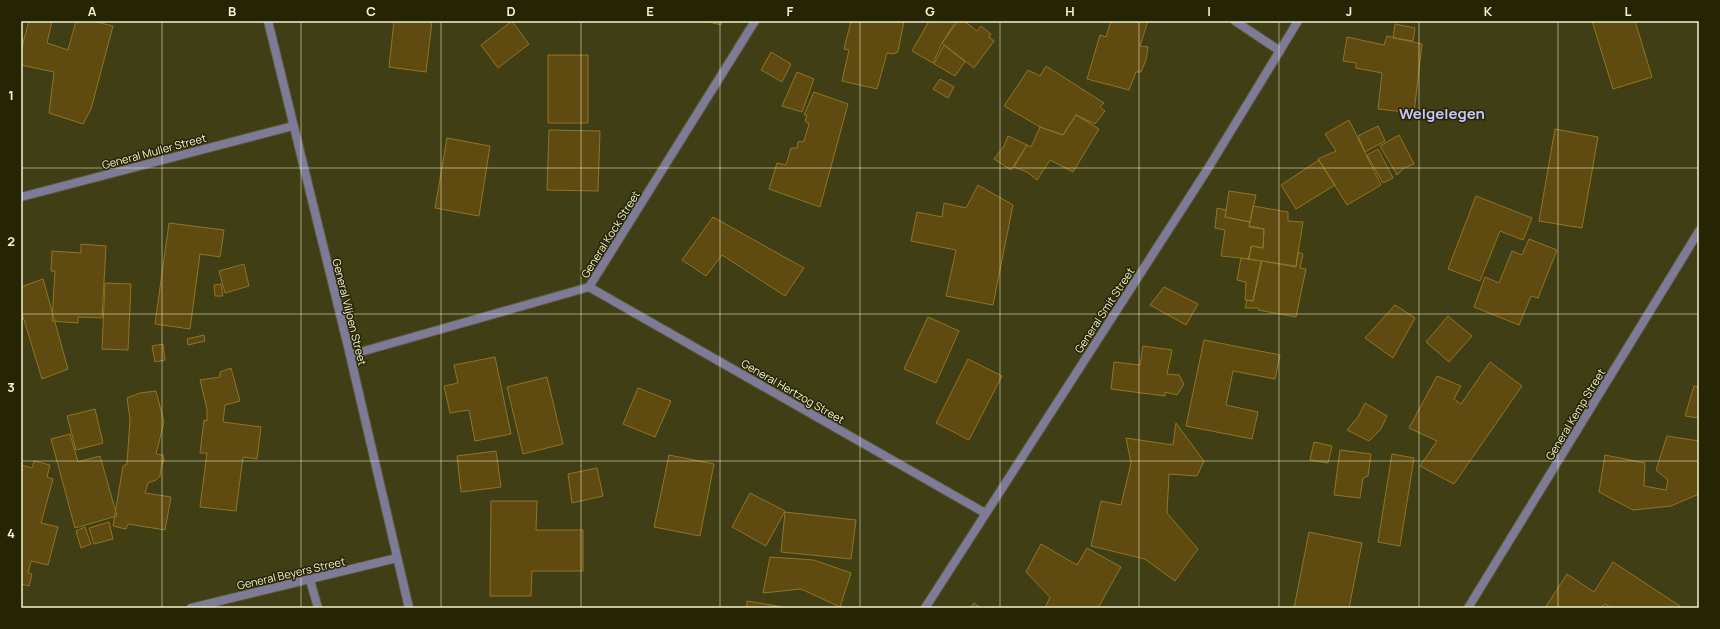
<svg xmlns="http://www.w3.org/2000/svg" width="1720" height="629" viewBox="0 0 1720 629" font-family="Manrope,sans-serif">
	<rect width="100%" height="100%" fill="#3f3e15"/>
	<path fill="#5f4b10" stroke="#917526" d="M29,21H52L47,43L68,50L76,21H92L113,26L91,109L83,124L49,113L54,72L21,65V50Z
		M394,21H432L426,72L389,67Z
		M512,21L529,44L498,68L481,45Z
		M706,21H722L721,25Z
		M851,21H904L898,52L893,54L887,53L877,89L842,81L849,50L844,49Z
		M929,21H956L942,43L933,63L912,51Z
		M958,21H964L977,31L981,26L991,34L989,37L994,41L974,68L942,43Z
		M1111,21H1148L1140,46L1148,47L1146,60L1141,72H1136L1129,90L1087,79L1100,35L1106,37Z
		M1592,21H1635L1652,77L1613,89Z
		M1395,24L1415,28L1413,41L1393,38Z
		M1387,36L1422,44L1414,113L1378,109L1382,73L1356,68V63L1343,61L1347,37L1384,45Z
		M944,45L965,62L955,76L934,64Z
		M771,52L791,64L782,82L761,70Z
		M548,55H588V123H548Z
		M1046,66L1104,103L1100,107L1105,111L1095,124L1076,115L1063,135L1040,127L1004,106L1028,70L1040,76Z
		M797,72L814,79L802,112L782,106Z
		M940,79L954,87L948,98L933,89Z
		M814,92L848,104L820,207L769,189L777,163L786,165L791,148H797L798,142L804,141L809,124L805,121L807,115H804Z
		M1076,115L1099,129L1073,172L1050,160L1037,180L1027,172L1014,167L1027,145L1031,147L1040,127L1063,135Z
		M1349,120L1381,185L1347,205L1318,159L1336,151L1325,134Z
		M1378,126L1385,141L1365,152L1358,136Z
		M1555,129L1598,137L1582,228L1539,221Z
		M549,130L600,131L598,191L547,190Z
		M1399,135L1414,164L1404,168L1397,175L1380,146Z
		M1008,136L1027,145L1011,170L994,159L1004,146Z
		M447,138L490,146L479,216L435,208Z
		M1378,149L1393,178L1383,183L1367,155Z
		M1319,160L1335,185L1296,209L1281,185Z
		M978,185L1013,205L993,305L946,296L956,250L911,241L917,212L942,217L944,203L966,208Z
		M1229,191L1256,195L1250,222L1225,217Z
		M1476,196L1532,218L1523,240L1500,231L1480,281L1448,269Z
		M1253,206L1288,212V221L1303,222L1296,266L1248,259L1252,246L1263,248L1264,229L1249,227Z
		M1217,208L1226,210L1225,217L1250,222L1249,226L1264,229L1263,248L1251,246L1249,259L1221,256L1225,230L1215,228Z
		M713,217L804,268L785,296L722,255L706,276L682,260Z
		M169,223L224,230L220,257L200,254L190,329L155,324Z
		M1529,239L1557,250L1538,298L1531,296L1519,325L1474,307L1485,277L1499,283L1512,251L1522,255Z
		M81,244L106,246L102,318L78,317V323L52,321L55,271H51L52,251L81,253Z
		M1298,252L1303,254L1300,268L1306,269L1296,317L1258,310L1259,308H1245L1247,300L1253,301L1262,261L1296,267Z
		M1241,258L1261,261L1253,301L1245,300L1246,282L1237,280Z
		M244,264L249,286L225,293L219,271Z
		M43,279L68,369L42,379L21,310V287Z
		M105,283L131,284L128,350L102,349Z
		M221,284L223,296H215L214,285Z
		M1164,287L1198,304L1186,325L1150,305Z
		M1395,305L1415,318L1393,358L1365,338Z
		M1448,316L1472,336L1449,362L1426,342Z
		M928,317L959,331L936,383L904,369Z
		M204,335L205,341L188,345L187,339Z
		M1204,340L1280,355L1275,379L1233,371L1226,405L1258,412L1252,439L1186,426Z
		M163,344L165,360L155,362L152,346Z
		M1143,346L1172,350L1167,374L1179,375L1184,384L1177,395L1165,392V396L1111,389L1114,362L1140,365Z
		M495,357L511,434L475,441L469,410L450,413L444,386L458,383L454,365Z
		M968,359L1002,376L969,440L936,423Z
		M1490,362L1522,386L1454,484L1420,466L1437,441L1409,428L1437,376L1461,386L1454,399L1461,404Z
		M231,368L240,401L225,405L223,422L261,427L257,459L243,457L236,511L200,507L207,453H200L204,420L207,421V409L200,380L220,377V372Z
		M547,377L563,444L523,454L507,387Z
		M1694,386L1699,387V418L1685,416Z
		M638,388L671,401L655,437L623,424Z
		M156,391L164,422L156,454L163,455L164,460L161,468L160,476L156,480L148,483L145,493L171,497L165,530L128,524L126,529L113,526L123,466L127,464L130,419L127,398L140,393Z
		M1365,403L1387,416L1381,429L1369,441L1347,430L1358,417Z
		M95,409L103,443L76,450L67,416Z
		M1176,423L1204,461L1197,476L1169,474L1167,513L1198,549L1175,581L1145,559L1091,546L1101,501L1121,505L1131,463L1126,438L1173,445Z
		M70,434L78,462L100,456L117,516L75,528L51,439Z
		M1667,436L1699,441V494L1671,506L1633,510L1599,492L1605,455L1645,463L1644,486L1666,490L1668,480L1656,470Z
		M1314,442L1332,446L1328,463L1310,460Z
		M1340,450L1371,454L1368,476L1363,478L1360,498L1334,495Z
		M496,451L501,487L461,492L457,456Z
		M1392,454L1414,458L1400,546L1378,542Z
		M669,455L714,464L700,536L654,527Z
		M34,461L50,465L47,477L53,479L41,523L58,527L48,565L31,561L28,573L32,574L29,586L21,584V465L32,468Z
		M597,468L603,496L572,503L568,474Z
		M750,493L785,511L766,546L732,527Z
		M491,501H537L536,530H583V571H532L531,596H490Z
		M785,512L856,520L851,559L781,552Z
		M109,522L113,539L94,544L89,528Z
		M85,527L91,544L81,548L76,531Z
		M1309,532L1362,543L1349,608H1294Z
		M1041,544L1077,565L1087,548L1121,567L1098,608H1045L1050,597L1026,572Z
		M770,557L814,560L851,573L840,607L801,589L763,593Z
		M1613,562L1683,608H1612L1605,604L1600,608H1545L1567,574L1594,592Z
		M747,601L783,607L747,608Z
		M974,603L981,608H970Z"/>
	<g fill="none" stroke-linecap="round" stroke-linejoin="round">
		<defs>
			<path id="service" d="M1235,21L1280,51
				M310,580L318,608"/>
			<path id="minor" d="M21,197L293,126
				M589,287L985,513
				M350,355L589,287L755,21
				M191,608L397,558
				M925,608L1207,170L1298,21
				M1468,608L1699,231"/>
			<path id="tertiary" d="M268,21L350,355L409,608"/>
		</defs>
		<use href="#service" stroke="#5c5b32" stroke-width="10"/>
		<use href="#minor" stroke="#5c5b32" stroke-width="10"/>
		<use href="#tertiary" stroke="#5c5b32" stroke-width="10"/>
		<use href="#service" stroke="#7d7b99" stroke-width="8"/>
		<use href="#minor" stroke="#7d7b99" stroke-width="8"/>
		<use href="#tertiary" stroke="#7d7b99" stroke-width="8"/>
	</g>
	<path fill="none" stroke="#f3f4cd" stroke-width="1" stroke-opacity="0.55" d="M162,21V608M301,21V608M441,21V608M581,21V608M720,21V608M860,21V608M1000,21V608M1139,21V608M1279,21V608M1419,21V608M1558,21V608M21,168H1699M21,314H1699M21,461H1699"/>
	<g text-anchor="middle" dominant-baseline="central" stroke-width="3" stroke-linejoin="round" paint-order="stroke">
		<g font-size="11" fill="#f3f4cd" stroke="#252503">
			<text transform="translate(154 151) rotate(-15)">General Muller Street</text>
			<text transform="translate(610 234) rotate(-58)">General Kock Street</text>
			<text transform="translate(1104 310) rotate(-57)">General Smit Street</text>
			<text transform="translate(350 312) rotate(76)">General Viljoen Street</text>
			<text transform="translate(793 391) rotate(30)">General Hertzog Street</text>
			<text transform="translate(1575 414) rotate(-59)">General Kemp Street</text>
			<text transform="translate(291 573) rotate(-13)">General Beyers Street</text>
		</g>
		<g font-size="15" font-weight="bold" fill="#c9c4fe" stroke="#252503">
			<text x="1442" y="113">Welgelegen</text>
		</g>
	</g>
	<rect width="1720" height="629" fill="none" stroke="#252503" stroke-width="44"/>
	<rect x="22" y="22" width="1676" height="585" fill="none" stroke="#f3f4cd" stroke-width="1.5"/>
	<g font-size="13" text-anchor="middle" font-weight="bold" fill="#f3f4cd">
		<text x="92" y="16">A</text>
		<text x="232" y="16">B</text>
		<text x="371" y="16">C</text>
		<text x="511" y="16">D</text>
		<text x="650" y="16">E</text>
		<text x="790" y="16">F</text>
		<text x="930" y="16">G</text>
		<text x="1070" y="16">H</text>
		<text x="1209" y="16">I</text>
		<text x="1349" y="16">J</text>
		<text x="1488" y="16">K</text>
		<text x="1628" y="16">L</text>
		<text x="11" y="100">1</text>
		<text x="11" y="246">2</text>
		<text x="11" y="392">3</text>
		<text x="11" y="538">4</text>
	</g>
</svg>
